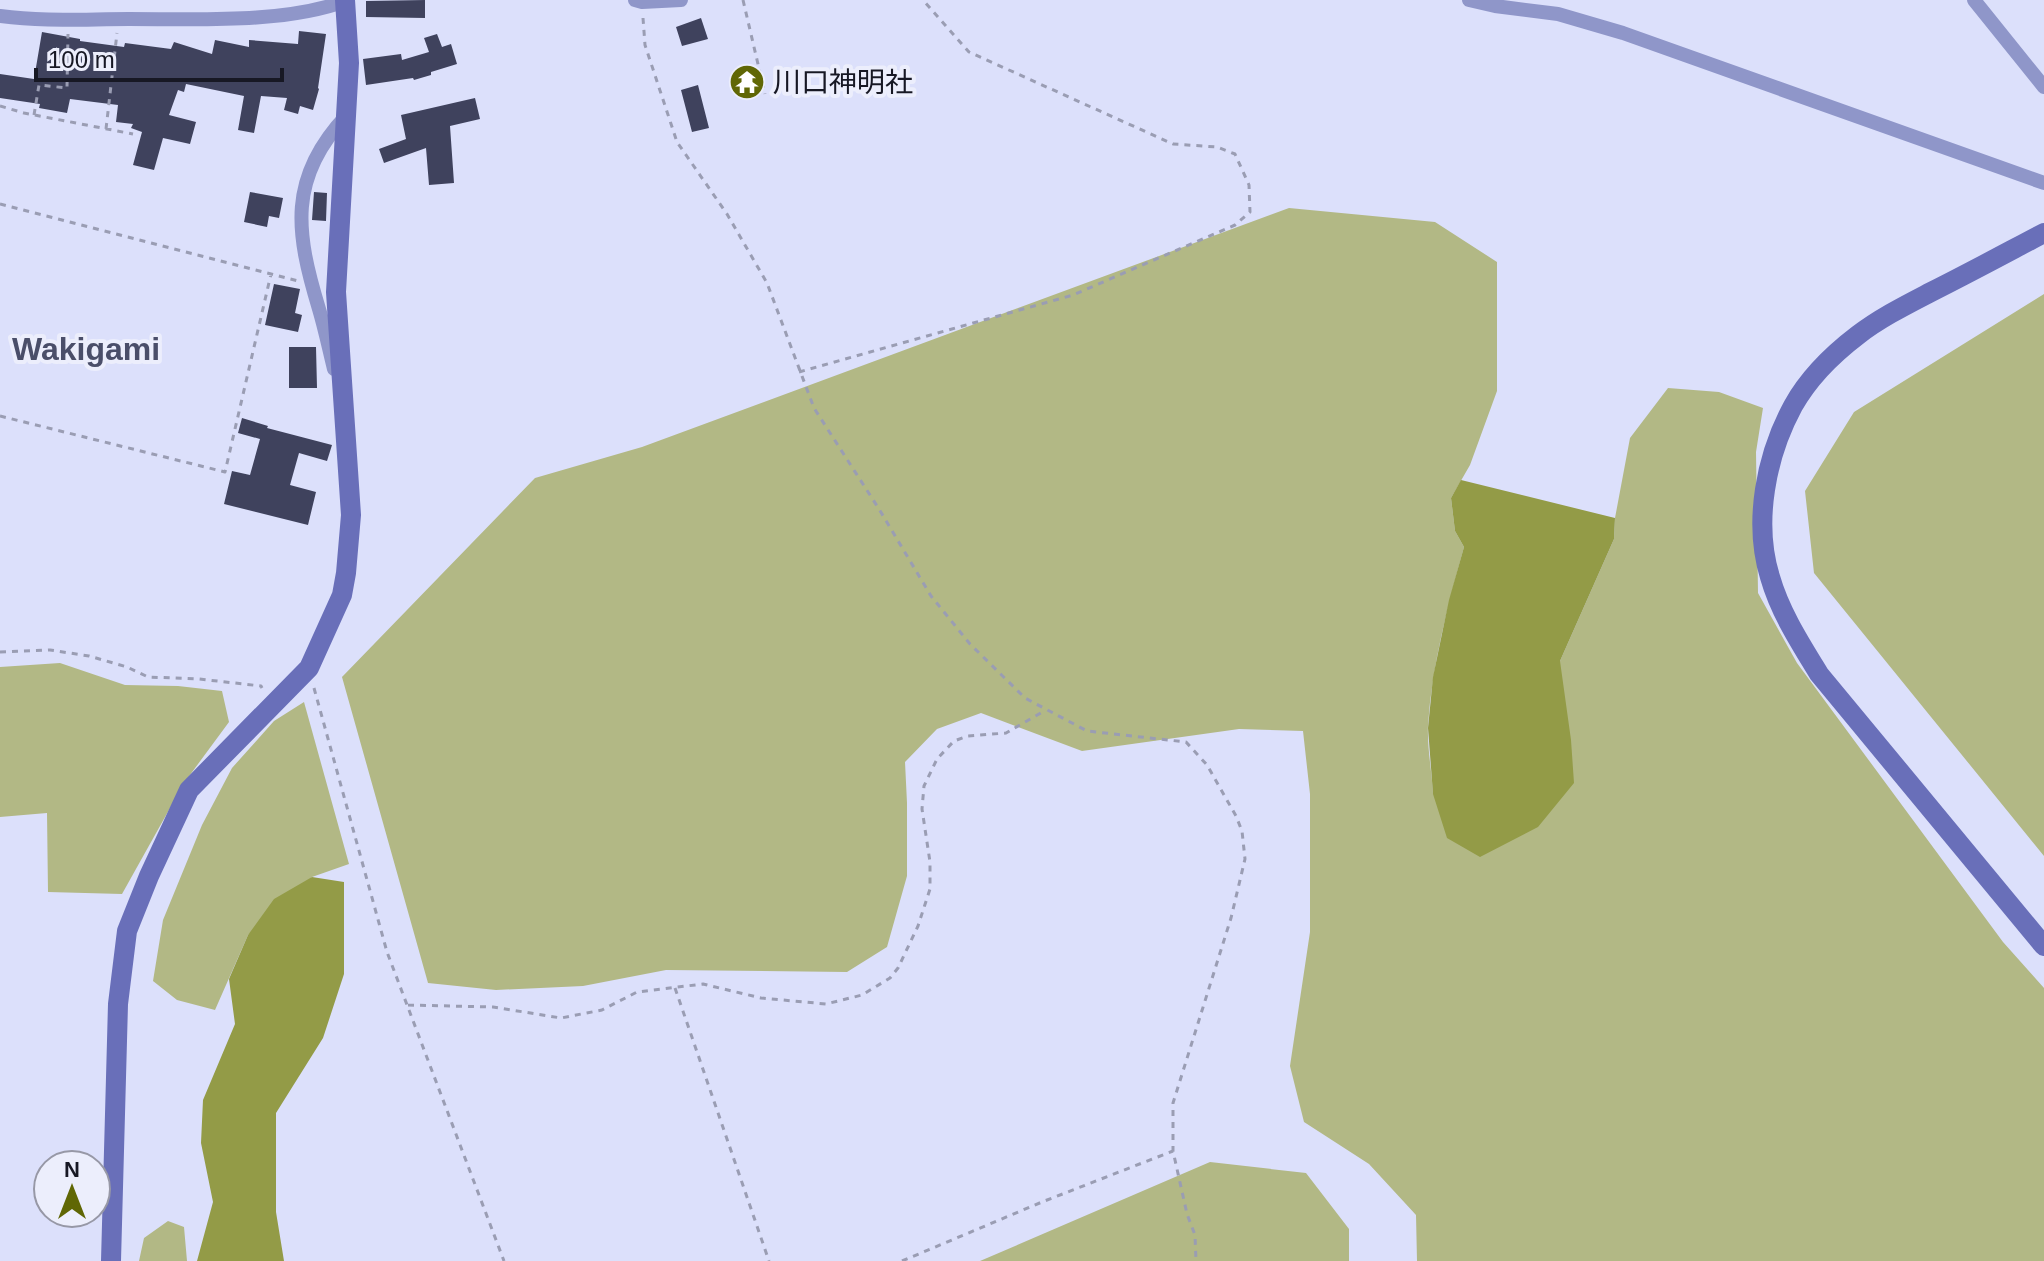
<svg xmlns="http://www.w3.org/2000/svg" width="2044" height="1261" viewBox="0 0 2044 1261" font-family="Helvetica,'Noto Sans JP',sans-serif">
	<rect width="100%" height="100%" fill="#dce0fb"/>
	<path fill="#b2b885" d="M1289,208L1435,222L1497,262V391L1470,465L1451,498L1455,531L1464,547C1448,605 1432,665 1428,725C1427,748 1432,772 1433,794L1560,661L1614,539L1615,518L1630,438L1668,388L1719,392L1763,408L1756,452L1758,593L1797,663L2003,942L2044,988V1261H1417L1416,1215L1369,1164L1304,1122L1290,1066L1310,932V794L1303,731L1239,729L1082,751L981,713L937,729L905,762L907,803V876L887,947L847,972L666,970L583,986L496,990L428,983L342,677L535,478L642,447Z
		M2044,294V856L1814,573L1805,491L1854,412Z
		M60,663L125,685L178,686L222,691L229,722L184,783L122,894L48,892L47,813L0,817V667Z
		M304,702L349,864L312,877L248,935L215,1010L177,1000L153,981L163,920L202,825L232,768L274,721Z
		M1210,1162L1306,1173L1349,1229V1261H980Z
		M168,1221L184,1227L187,1261H139L144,1238Z"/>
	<path fill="#939b47" d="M1461,480L1615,518L1614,539L1560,661L1571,740L1574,783L1538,827L1480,857L1447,838L1433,794L1428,728L1433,677L1449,600L1464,547L1455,531L1451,498Z
		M312,877L344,882V974L323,1038L276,1113V1212L284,1261H197L213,1202L201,1143L203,1100L235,1024L229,979L248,935L274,899Z"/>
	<path fill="#3f425d" d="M425,0V18L366,17V1Z
		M701,18L708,39L682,46L676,27Z
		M299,31L326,34L318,88L319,89L313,110L300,106L298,114L284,110L287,98L261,96L254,133L238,130L244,96L186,84L184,92L178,90L169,115L196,122L190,144L163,138L154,170L133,165L142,132L131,128L133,124L116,122L118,105L70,99L67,113L39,108L40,104L0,98V74L34,79L42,32L80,39V41L124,47L125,43L171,49L174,42L212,54L215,40L249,47V40L298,44Z
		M437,34L442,47L451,44L457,64L431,72V75L414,80L413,78L366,85L363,59L401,54L402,60L429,52L424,38Z
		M753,72L757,85L756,88L741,91L737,76Z
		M698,85L709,128L692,132L681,90Z
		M475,98L480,119L450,126L454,183L429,185L426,148L384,163L379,149L406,139L401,115Z
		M250,192L283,198L279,218L269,216L267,227L244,222Z
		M314,192L327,193L326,221L312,220Z
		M274,284L300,289L295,313L302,315L298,332L265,325Z
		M289,347H316L317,388H289Z
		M242,418L268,426L267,428L332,445L327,461L299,453L290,485L316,492L308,525L224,504L232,471L250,475L260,439L238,433Z"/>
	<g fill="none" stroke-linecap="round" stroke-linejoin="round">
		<path stroke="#9a9db3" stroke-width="3" stroke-dasharray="6 6" stroke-linecap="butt" d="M743,0L765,94
			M643,18L645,45L677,142L727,214L767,283L814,408L879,509L931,596L970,644L1025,698L1087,731L1186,742L1207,765L1236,816L1242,831L1245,859L1231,918L1173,1103V1151L1187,1214L1195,1235L1196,1261
			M0,106L24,113L133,134
			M34,115L39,85L67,88L68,34
			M106,129L117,33
			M0,204L298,281
			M799,372L1073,295L1235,225L1250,212L1249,185L1235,154L1217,147L1173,144L969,52L923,0
			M0,416L225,472L271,274
			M0,652L50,650L89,656L127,667L148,677L199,679L261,686L262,688
			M314,688L387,952L504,1261
			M675,988L769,1261
			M408,1005L493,1007L561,1018L602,1010L637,992L703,984L761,998L826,1004L862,995L890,978L898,968L918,926L930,889V862L922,809L924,786L937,759L954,741L968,736L1006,733L1046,710
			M902,1261L1042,1202L1173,1151"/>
		<path stroke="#8f96c9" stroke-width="14" d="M635,0L642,2L681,0
			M1469,0L1495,6L1558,14L1623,33L2044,183
			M1974,0L2044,87
			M0,16C43,22 85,19 129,19C195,19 286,24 348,0
			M334,369C329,349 325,329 319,309C296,233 287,178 347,115"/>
		<path stroke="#696fb9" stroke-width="20" d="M2044,233C2006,253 1969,273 1931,292C1906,305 1880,318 1858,335C1833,354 1808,379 1793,406C1766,456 1753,522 1770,577C1780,612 1800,643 1819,674L2044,946
			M111,1261L118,1004L127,931L149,876L189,790L309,668L342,595L346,573L351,515L336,292L349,63L345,0"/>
	</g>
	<defs>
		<symbol id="temple-disc" viewBox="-11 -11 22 22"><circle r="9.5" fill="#606705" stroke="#eceefc"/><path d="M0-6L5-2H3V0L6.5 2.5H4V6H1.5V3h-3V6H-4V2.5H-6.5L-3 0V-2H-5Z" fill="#fff"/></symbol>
	</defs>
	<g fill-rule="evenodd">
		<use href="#temple-disc" x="727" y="62" width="40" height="40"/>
	</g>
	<g text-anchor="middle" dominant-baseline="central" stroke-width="8" stroke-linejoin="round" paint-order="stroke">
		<g font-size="28" fill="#171824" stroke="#eceefc" text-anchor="start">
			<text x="773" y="82">川口神明社</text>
		</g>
		<g font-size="32" font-weight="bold" fill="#4a4e69" stroke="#eceefc">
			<text x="86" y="349">Wakigami</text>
		</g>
	</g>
	<g transform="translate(72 1189)"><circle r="38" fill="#eceefc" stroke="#9798a6" stroke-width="2"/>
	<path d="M0-6L14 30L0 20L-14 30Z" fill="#606705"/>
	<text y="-12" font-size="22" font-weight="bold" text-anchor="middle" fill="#171824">N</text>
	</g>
	<path d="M36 68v12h246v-12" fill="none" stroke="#171824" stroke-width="4"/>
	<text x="48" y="68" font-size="24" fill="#171824" stroke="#eceefc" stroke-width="6" paint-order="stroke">100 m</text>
</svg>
